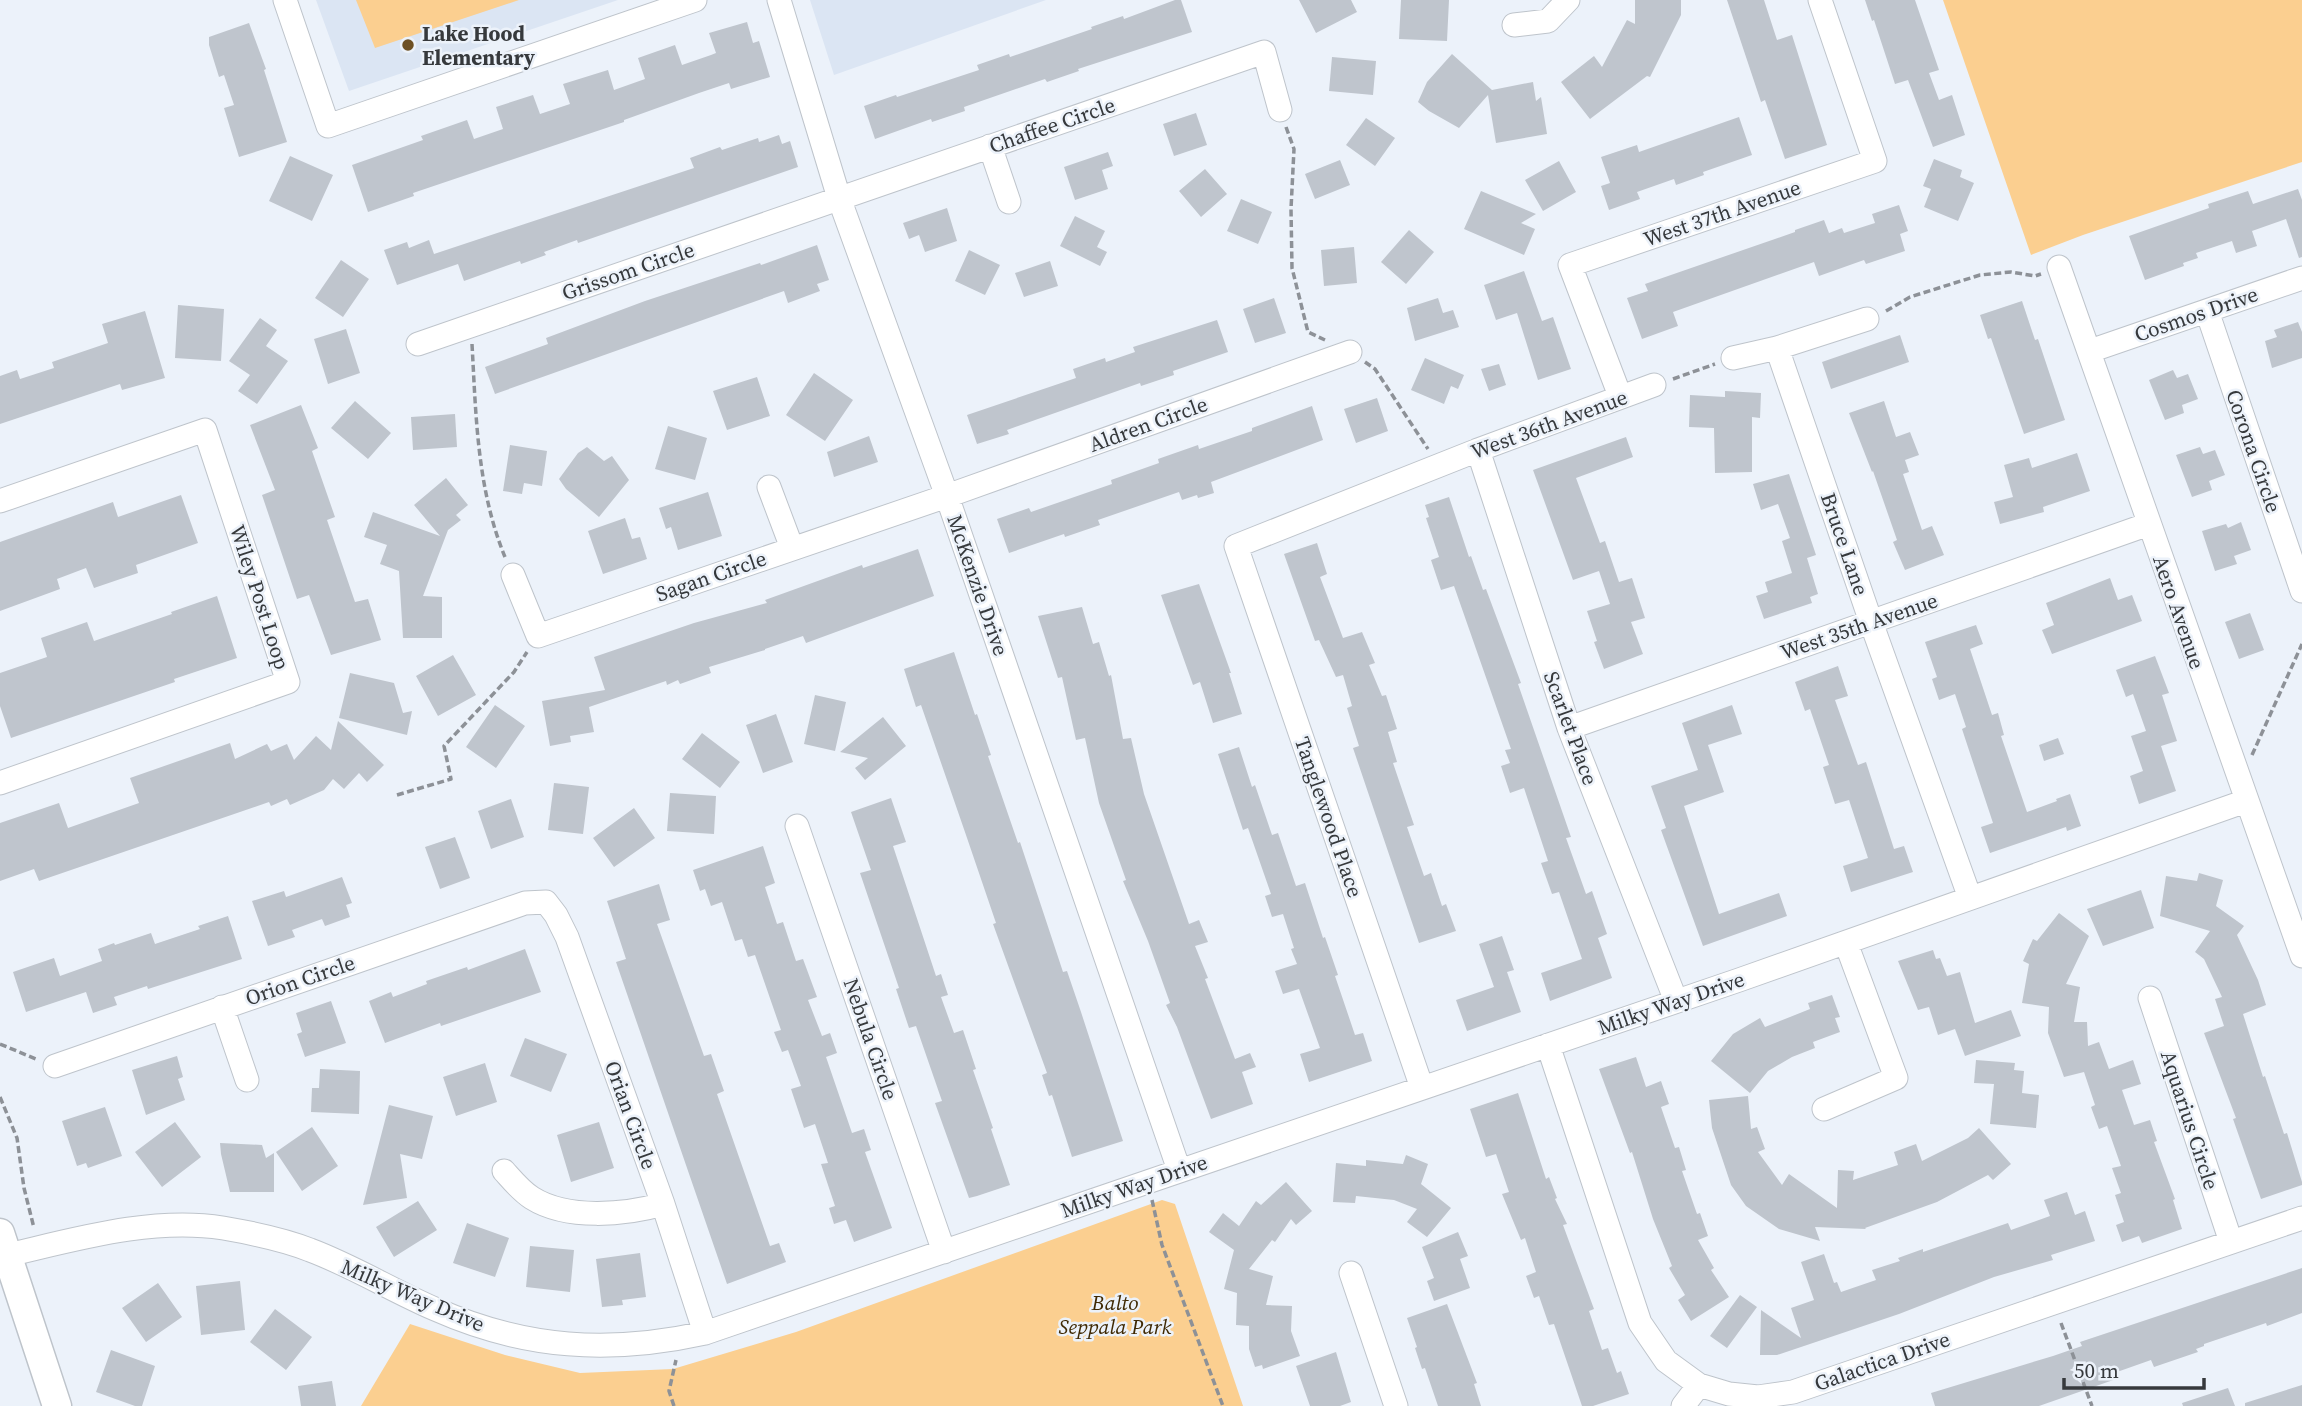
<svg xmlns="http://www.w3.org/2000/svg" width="2302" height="1406" viewBox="0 0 2302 1406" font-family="'Source Serif 4',serif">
	<rect width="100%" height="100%" fill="#ecf2fa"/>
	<path fill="#dbe5f3" d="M316,0H618L349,91Z
		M810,0H1046L834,75Z"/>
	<path fill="#fbcf90" d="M356,0H519L375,48Z
		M1943,0H2302V162L2083,235L2031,255Z
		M1162,1200L1175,1204L1243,1406H361L410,1324L505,1355L580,1373L673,1369L796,1332Z"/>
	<path fill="#bfc5cd" d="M1175,0H1181L1192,32L1078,69L1079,71L1047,82L1045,79L964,107L965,111L932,122L931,119L875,139L864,106L896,95L897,97L979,70L977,65L1009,54L1010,57L1092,29L1091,27L1123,16L1124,19Z
		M1299,0H1351L1357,12L1316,33Z
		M1401,0H1449L1447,41L1399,39Z
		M1635,0H1681V15L1650,77L1647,76L1590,119L1561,82L1594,56L1602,67L1627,20L1635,24Z
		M1727,0H1764L1777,40L1792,35L1827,145L1785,159L1765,100L1761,102Z
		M1865,0H1915L1939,70L1929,73L1939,100L1952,95L1965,135L1933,147L1908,80L1895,84L1874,20L1872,21Z
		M747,22L753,43L759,41L770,77L731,89L729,83L699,93L624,120V122L413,193L414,196L368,212L352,165L423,140L421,136L467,120L474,139L503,129L496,107L533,95L540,114L570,104L563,84L608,70L614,90L645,79L638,58L675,45L682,65L711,55L716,53L709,33Z
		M249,23L266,69L264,70L287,142L239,157L224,108L234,105L224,75L219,77L209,45V37Z
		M1452,54L1492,90L1533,82L1536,101L1541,97L1547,134L1496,143L1488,95L1459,128L1429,111L1418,102L1427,82Z
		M1332,57L1376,61L1373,95L1329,91Z
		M1196,113L1207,145L1174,156L1163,124Z
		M1739,117L1752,155L1703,172L1704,175L1676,185L1674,179L1637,192L1640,199L1609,210L1601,186L1610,183L1601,157L1637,145L1639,152Z
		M1366,118L1395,138L1375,166L1346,145Z
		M779,135L782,144L790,141L798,167L578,243L577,240L544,252L546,255L521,264L520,261L464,281L458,264L397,285L384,250L407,242L409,248L429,240L434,254L694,168L690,158L720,147L722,150L758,138L759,142Z
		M1108,152L1113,166L1102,170L1108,189L1075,200L1064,167Z
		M290,156L333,175L312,221L269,201Z
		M1934,159L1962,170L1960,177L1974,183L1958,221L1924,207L1931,189L1923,186Z
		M1340,160L1350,185L1315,199L1305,174Z
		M1559,161L1576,192L1543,211L1525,180Z
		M1205,169L1227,194L1201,217L1179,191Z
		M2298,189L2302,200V257L2299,258L2286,219L2252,231L2257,246L2236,253L2232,241L2196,253L2198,258L2183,263L2184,266L2145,280L2129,236L2209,208L2208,204L2248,191L2253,204Z
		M1481,191L1536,214L1521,223L1535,229L1524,255L1464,229Z
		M1241,199L1272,212L1258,244L1227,231Z
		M1899,205L1908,231L1900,234L1905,251L1866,264L1864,260L1819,276L1814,262L1673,312L1678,326L1642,339L1627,298L1648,291L1645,284L1795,232V230L1824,220L1829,233L1842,228L1844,233L1875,223L1872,214Z
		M947,208L957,241L925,252L919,235L909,239L903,223Z
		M1075,216L1105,231L1097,247L1107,252L1100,266L1060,246Z
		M1409,230L1434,252L1406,284L1381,262Z
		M817,245L829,280L817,284L820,291L788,303L784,291L495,394L485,367L548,344L546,338L645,301L760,263L761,265Z
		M1354,247L1357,283L1324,286L1321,250Z
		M969,250L1000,265L985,295L955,281Z
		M341,260L369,279L343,317L315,298Z
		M1050,261L1058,286L1024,297L1015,273Z
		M1524,271L1542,321L1553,317L1571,369L1538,380L1517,313L1496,320L1484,285Z
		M1274,298L1286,333L1255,343L1243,309Z
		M1438,298L1443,313L1453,310L1459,327L1415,341L1407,308Z
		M2022,301L2035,340L2038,339L2065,420L2024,434L1991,338L1988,339L1980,315Z
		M178,305L224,309L221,361L175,358Z
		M145,311L165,378L122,390L120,384L0,424V376L17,370L20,379L54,368L52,362L108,343L102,324Z
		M260,318L277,330L266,346L288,361L257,404L238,391L250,375L229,361Z
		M1217,320L1228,352L1173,371L1174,375L1141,386L1140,383L1007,430L1009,434L977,444L967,415L1076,378L1073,369L1105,358L1106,362L1135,352L1133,347Z
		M2298,322L2302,332V358L2272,368L2265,341L2277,337L2274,330Z
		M346,329L360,373L328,384L314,339Z
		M1900,335L1909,362L1831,389L1822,362Z
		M1425,358L1464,375L1458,389L1451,386L1444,404L1411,390Z
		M1499,364L1506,385L1489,391L1481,369Z
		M2173,370L2177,378L2188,374L2198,399L2182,405L2184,413L2165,420L2149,380Z
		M814,373L853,400L825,441L786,415Z
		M757,377L770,416L727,430L713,391Z
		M1725,391L1761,393L1760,418L1752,417V472L1715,473L1714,428L1689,427L1690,395L1725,397Z
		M1377,398L1388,431L1356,443L1344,409Z
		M355,401L391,433L368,459L331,428Z
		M1884,401L1896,437L1910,432L1919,455L1905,460L1909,472L1903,474L1922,530L1932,526L1944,555L1905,570L1893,542L1897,540L1873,471L1872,472L1849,413Z
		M301,405L318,448L312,451L335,517L327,520L355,602L368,599L381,640L331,655L309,595L297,599L262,495L275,490L250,425Z
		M1312,406L1323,440L1211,482L1214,493L1198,498L1197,495L1182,500L1179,492L1098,520L1100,525L1065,537L1064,534L1009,553L997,519L1029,508L1031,512L1112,484L1111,480L1159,463L1158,459L1198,445L1199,449L1252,431V428Z
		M455,414L457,447L413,450L411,417Z
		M668,426L707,438L695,480L655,469Z
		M869,436L878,462L834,477L827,452Z
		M1626,437L1633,457L1576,478L1600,543L1605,541L1619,582L1632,578L1645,618L1631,622L1643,654L1604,669L1594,642L1597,641L1587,611L1610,604L1599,571L1573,580L1533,470Z
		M510,445L547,451L542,486L524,483L522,494L503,491Z
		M587,447L604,461L612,456L629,480L599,517L566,489L559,479L578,453Z
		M2200,447L2203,454L2215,450L2225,475L2209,481L2212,490L2192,497L2176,455Z
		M2077,453L2090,491L2043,507L2044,512L2000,524L1994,502L2013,497L2004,465L2029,458L2032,468Z
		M1789,474L1816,555L1807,558L1818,594L1810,597L1812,603L1764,619L1756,596L1768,592L1765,582L1792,573L1782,541L1790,538L1778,504L1761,510L1753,484Z
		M446,478L468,505L456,515L461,520L448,530L423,596L442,597V638H403L399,571L380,564L387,545L364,537L373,512L440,536L414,505Z
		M708,492L722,536L678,550L671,527L666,529L659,508Z
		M181,495L198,543L136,565L138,573L94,588L86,568L57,579L60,589L0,611V542L113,502L118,517Z
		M1449,497L1469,557L1471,556L1483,590L1486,589L1521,683L1518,684L1571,837L1566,838L1586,894L1592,891L1607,934L1598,938L1612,978L1550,1001L1541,973L1582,959L1559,892L1552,894L1541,863L1548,861L1524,788L1510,793L1501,766L1510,763L1505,750L1511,749L1454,586L1441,590L1431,560L1439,557L1426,518L1429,517L1425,505Z
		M625,518L632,539L640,537L647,559L603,574L588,531Z
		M2241,522L2251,550L2234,556L2237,564L2215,571L2202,531L2226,524L2228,528Z
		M1317,543L1327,574L1320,577L1343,638L1362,632L1375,663L1369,665L1382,696L1386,695L1397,729L1388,732L1397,762L1393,763L1414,825L1407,827L1424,876L1431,873L1442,906L1446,904L1456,931L1419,943L1353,748L1359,746L1347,708L1352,706L1343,675L1336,677L1319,640L1315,641L1284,554Z
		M918,549L934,596L806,643L803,636L765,649V650L709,667L711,673L680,684L678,680L667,685L666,681L589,707L594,732L570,736L571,742L550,746L542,701L605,690L594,657L694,623L767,603L765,600L862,565L863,568Z
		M2110,578L2118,600L2132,595L2142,621L2052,654L2042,630L2054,625L2046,603Z
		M1199,584L1231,673H1229L1242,714L1213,723L1200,682L1193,685L1161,595Z
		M217,596L237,658L174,679L175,682L11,738L0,706V673L47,657L41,638L87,622L94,641L172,614L171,612Z
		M1082,607L1093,644L1099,642L1109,676L1111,675L1123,739L1131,738L1144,794L1189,924L1199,920L1208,942L1195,946L1208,978L1205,979L1235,1059L1250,1053L1256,1067L1242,1072L1253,1104L1211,1119L1177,1027L1166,1005L1170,1003L1148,941L1123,881L1126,880L1099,803L1085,738L1076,740L1062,677L1058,678L1038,616Z
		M2250,613L2264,650L2239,659L2225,622Z
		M1976,625L1983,644L1970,649L1992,715L1998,713L2004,735L2001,736L2027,812L2057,801L2056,799L2070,794L2081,826L2067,831L2066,827L1990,853L1981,827L1993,823L1962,729L1966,727L1955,694L1939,700L1932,679L1937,677L1925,642Z
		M954,652L975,715L977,714L991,755L988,756L1018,843L1020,842L1063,972L1067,971L1081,1012L1123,1141L1072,1157L1052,1095L1049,1096L1042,1075L1047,1073L993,924L996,923L966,835L921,705L916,707L904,669Z
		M453,655L476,695L438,716L416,676Z
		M2155,656L2169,693L2162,695L2177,741L2161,746L2176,791L2139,804L2130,776L2143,771L2131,736L2146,731L2133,694L2126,697L2116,670Z
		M1838,666L1848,696L1835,700L1858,765L1866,762L1894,849L1904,846L1913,872L1851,892L1843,866L1868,858L1849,800L1835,804L1823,767L1829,765L1810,709L1805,711L1795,682Z
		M350,673L394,683L403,713L412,711L407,735L339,718Z
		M815,695L846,702L835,751L804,744Z
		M495,705L525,726L496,768L466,747Z
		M1732,705L1742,734L1708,745L1724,792L1684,806L1719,914L1779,893L1787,916L1703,946L1661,830L1666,828L1651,786L1698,770L1682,723Z
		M776,714L793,762L763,773L746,725Z
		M883,717L906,746L865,780L855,768L868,758L840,752Z
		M338,721L384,765L367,782L359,773L344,789L333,779L324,790L290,805L287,799L271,806L269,802L39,881L34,869L0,881V823L59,803L68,828L139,803L130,778L230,743L235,759L267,744L271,751L287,744L294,760L316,736L331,750Z
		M702,733L740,762L720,788L682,759Z
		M2058,738L2064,754L2044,761L2039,745Z
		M1239,747L1252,787L1255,785L1272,835L1278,833L1296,886L1305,883L1323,938L1325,937L1338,975L1335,976L1355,1035L1363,1033L1372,1061L1309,1082L1300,1054L1320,1048L1299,989L1283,994L1275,971L1297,964L1291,949L1294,948L1283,914L1272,917L1265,896L1271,894L1248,828L1243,830L1218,754Z
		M554,783L589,787L583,834L548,830Z
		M670,793L716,796L714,834L667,831Z
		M891,798L906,842L893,846L936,976L941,974L948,995L941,997L954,1033L963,1030L976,1069L973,1070L993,1128L991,1129L1010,1185L977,1196L969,1198L935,1103L942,1101L916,1026L909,1028L896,989L899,988L860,873L871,870L851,812Z
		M511,799L524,837L491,849L478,811Z
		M634,808L655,838L614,867L593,838Z
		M455,837L470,878L440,889L425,847Z
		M763,846L775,883L765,887L777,924L783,922L796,961L803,959L817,997L808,1000L822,1036L830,1033L837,1053L826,1057L852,1133L864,1129L871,1150L865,1152L892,1228L854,1242L846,1220L834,1224L829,1208L835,1206L821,1164L828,1163L815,1124L804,1128L791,1089L801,1086L788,1050L782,1052L774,1032L781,1030L755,955L748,957L742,939L735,941L722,902L711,906L705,889L700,891L693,870Z
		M2199,873L2223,880L2216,906L2244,926L2237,935L2258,980L2266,1005L2243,1014L2263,1077L2265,1076L2284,1134L2287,1133L2302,1182V1185L2261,1199L2233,1119L2236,1118L2204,1033L2224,1026L2215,999L2222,997L2204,959L2195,952L2210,931L2160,916L2166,876L2197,881Z
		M342,877L352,903L346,905L350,917L325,926L322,919L292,930L295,937L268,946L252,901L284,891L286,897Z
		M659,884L670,920L657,924L704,1056L711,1054L724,1091L717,1094L770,1246L779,1243L786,1262L727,1284L616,962L626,959L607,901Z
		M2141,890L2154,928L2103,946L2087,909Z
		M2059,913L2089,936L2066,984L2080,987L2074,1022H2087L2088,1046L2099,1042L2109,1069L2133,1060L2141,1084L2122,1090L2134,1125L2150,1120L2157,1141L2154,1142L2175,1199L2173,1200L2182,1229L2142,1243L2139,1236L2122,1242L2116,1225L2124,1222L2115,1195L2121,1193L2112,1168L2121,1166L2107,1126L2099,1129L2091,1107L2095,1105L2084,1072L2064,1077L2048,1033L2049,1007L2022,1003L2029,964L2023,961L2033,939L2037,941Z
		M228,916L242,959L148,989L147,986L114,997L117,1005L93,1013L86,992L26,1012L13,972L54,958L60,976L102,961L98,949L114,943L115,945L151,933L155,944L200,929L198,926Z
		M1502,936L1514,970L1507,972L1521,1012L1467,1031L1456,1000L1494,987L1479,944Z
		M525,949L541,992L441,1026L440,1023L385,1043L369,1001L391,992L393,997L427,984L426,981L467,967L468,970Z
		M1933,950L1936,959L1940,958L1947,976L1960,972L1975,1023L2011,1010L2021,1036L1965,1056L1955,1029L1938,1035L1929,1007L1918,1010L1898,961Z
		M1832,995L1840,1017L1835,1018L1840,1032L1813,1042L1815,1048L1792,1057L1768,1071L1750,1093L1711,1061L1733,1034L1760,1018L1765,1027L1810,1009L1808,1003Z
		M331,1001L346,1043L305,1057L297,1034L302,1032L296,1013Z
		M525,1038L567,1054L551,1092L510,1076Z
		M177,1056L183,1077L178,1079L185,1100L146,1115L132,1070Z
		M1636,1057L1646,1087L1661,1081L1669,1104L1661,1107L1675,1148L1679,1147L1686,1170L1682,1171L1697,1214L1700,1213L1708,1236L1698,1240L1714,1268L1711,1270L1729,1297L1691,1321L1678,1300L1685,1295L1669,1268L1672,1266L1653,1219L1632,1152L1630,1153L1599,1069Z
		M1976,1060L2015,1063L2014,1070L2024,1071L2022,1093L2039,1095L2036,1128L1990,1124L1994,1084L1974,1083Z
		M485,1063L497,1102L456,1116L443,1077Z
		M320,1069L360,1071L359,1114L311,1112L312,1088H319Z
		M1518,1093L1546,1179L1549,1177L1557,1198L1555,1199L1567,1224L1563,1225L1594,1309L1589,1311L1602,1350L1608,1348L1617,1373L1621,1371L1629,1394L1593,1406H1582L1554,1324L1549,1325L1539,1296L1534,1298L1526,1276L1536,1272L1525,1238L1521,1240L1502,1194L1509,1192L1496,1154L1486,1157L1470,1109Z
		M1748,1096L1751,1129L1757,1127L1765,1149L1758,1152L1782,1185L1789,1174L1837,1208L1838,1170L1854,1171L1853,1180L1898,1165L1894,1152L1916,1144L1922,1161L1968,1138L1979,1128L2011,1164L1993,1180L1988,1175L1937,1202L1865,1228L1866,1229L1815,1227L1820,1241L1779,1229L1746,1206L1731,1185L1712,1128L1709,1100Z
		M389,1105L433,1116L422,1159L400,1154L407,1198L363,1205Z
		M105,1107L122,1156L88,1168L86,1163L77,1166L62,1121Z
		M175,1122L201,1157L162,1187L135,1152Z
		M599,1122L614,1168L571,1182L557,1135Z
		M312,1127L338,1166L302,1191L276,1152Z
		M220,1143L262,1145L266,1158L274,1153V1192H230L221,1154Z
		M1406,1155L1428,1164L1421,1184L1451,1208L1427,1237L1407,1222L1417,1209L1394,1200L1356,1196L1355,1203L1333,1202L1336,1163L1366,1166V1160L1403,1164Z
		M1286,1182L1312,1211L1296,1225L1291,1219L1275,1242L1272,1240L1249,1269L1273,1276L1266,1305L1292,1306L1291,1331L1300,1356L1263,1369L1262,1365L1255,1367L1249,1349V1326L1236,1325L1237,1293L1224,1289L1234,1250L1209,1232L1223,1213L1239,1226L1256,1201L1261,1205Z
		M2067,1192L2075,1215L2085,1211L2095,1241L2051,1255L2053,1260L1994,1277L1899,1314L1777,1355H1760L1761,1310L1801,1338L1791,1308L1814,1300L1801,1262L1824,1254L1834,1283L1837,1282L1841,1292L1876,1280L1872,1270L1900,1261L1898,1258L1923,1249V1252L2008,1223L2011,1230L2050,1216L2044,1200Z
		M418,1201L437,1230L394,1257L376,1227Z
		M467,1223L509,1238L495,1277L453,1263Z
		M1458,1232L1468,1256L1460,1259L1470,1288L1434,1301L1427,1281L1434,1278L1422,1247Z
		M530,1246L574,1250L570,1292L526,1287Z
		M640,1253L646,1297L622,1300L623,1305L602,1307L596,1259Z
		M2302,1268V1313L2267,1326L2266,1323L2204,1344V1346L2196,1349L2198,1352L2154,1367L2151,1360L2117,1372L2119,1378L2039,1406H1935L1931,1393L2053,1356L2082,1346L2080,1342Z
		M240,1281L245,1330L201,1335L196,1286Z
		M158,1283L182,1317L146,1342L122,1308Z
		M1740,1295L1757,1307L1727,1348L1710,1336Z
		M1447,1304L1477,1383L1474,1384L1481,1406H1438L1425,1368L1422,1369L1415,1348L1417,1347L1407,1318Z
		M275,1309L312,1337L286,1370L250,1342Z
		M111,1350L155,1366L142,1406H135L96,1392Z
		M1336,1352L1351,1402L1340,1406H1310L1296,1366Z
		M332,1381L336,1406H301L298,1386Z
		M2302,1385V1406H2245V1403Z
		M2228,1388L2235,1406H2183L2182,1403Z"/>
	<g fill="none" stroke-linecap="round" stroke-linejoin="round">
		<defs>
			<path id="minor" d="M285,0L328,126L695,0
				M779,0L839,198L947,496L1179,1170
				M1514,25L1548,21L1568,0
				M990,146L1009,202
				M2059,267L2302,956
				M2207,311L2302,591
				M418,344L1264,52L1280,110
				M1777,348L1871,622L1970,898
				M2090,351L2302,278
				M1733,358L1777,348L1867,319
				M1620,396L1570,265L1875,161L1820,0
				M1478,450L1569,728L1676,1001
				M769,487L792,548
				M0,501L205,430L288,682L0,783
				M513,575L538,636L947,496L1350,352
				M1569,728L2149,524
				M797,826L944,1252
				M2150,998L2231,1242
				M222,1007L247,1080
				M1548,1045L1640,1323L1666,1361L1699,1385L1729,1394L1758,1397L1793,1392L2302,1218
				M55,1066L525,903L546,902L556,915L567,937L663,1204L705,1333
				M1422,1088L1236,546L1478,450L1654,385
				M1824,1109L1896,1078L1846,943
				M504,1171C513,1181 521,1191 532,1198C567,1220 625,1215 663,1204
				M8,1255C77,1239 151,1217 223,1228C252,1233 283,1239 310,1250C353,1266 393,1291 435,1309C525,1349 610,1354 705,1333L1739,980L2246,801
				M1351,1273L1396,1406
				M1683,1406L1699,1385"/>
			<path id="tertiary" d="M0,1233L57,1406"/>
		</defs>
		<use href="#minor" stroke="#bec4cb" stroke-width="25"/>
		<use href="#tertiary" stroke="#bec4cb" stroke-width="31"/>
		<path stroke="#8d9197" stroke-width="3.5" stroke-dasharray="7 3.5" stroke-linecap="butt" d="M1286,127L1294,149L1291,209L1292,268L1308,332L1325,340
			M1886,311L1910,297L1980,275L2011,272L2035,276L2041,274
			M472,344C476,416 477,489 505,557
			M1365,362L1375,369L1428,449
			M1673,379L1715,364
			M2252,755L2302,644
			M397,795L451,779L444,746L514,672L527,652
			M0,1044L36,1059
			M0,1097L17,1138L24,1188L34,1228
			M1152,1200L1162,1245L1223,1406
			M2061,1323L2092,1406
			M674,1406L669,1391L676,1360"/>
		<use href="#minor" stroke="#fff" stroke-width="23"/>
		<use href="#tertiary" stroke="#fff" stroke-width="28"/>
	</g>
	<circle fill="#6d5024" stroke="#ecf2fa" stroke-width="2.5" cx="408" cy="45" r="7"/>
	<g text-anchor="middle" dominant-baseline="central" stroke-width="5" stroke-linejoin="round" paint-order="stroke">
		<g font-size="21" font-weight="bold" fill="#36393c" stroke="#ecf2fa" text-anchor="start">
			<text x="422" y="33">Lake Hood<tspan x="422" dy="24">Elementary</tspan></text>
		</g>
		<g font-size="21" fill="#36393c" stroke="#ecf2fa">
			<text transform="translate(1052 125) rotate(-19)">Chaffee Circle</text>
			<text transform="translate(1722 213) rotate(-19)">West 37th Avenue</text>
			<text transform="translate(628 271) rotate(-19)">Grissom Circle</text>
			<text transform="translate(2196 314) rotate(-19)">Cosmos Drive</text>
			<text transform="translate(1148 424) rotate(-20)">Aldren Circle</text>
			<text transform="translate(1549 424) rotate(-20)">West 36th Avenue</text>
			<text transform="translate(2254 451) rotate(71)">Corona Circle</text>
			<text transform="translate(1845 544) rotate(71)">Bruce Lane</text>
			<text transform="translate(711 576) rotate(-19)">Sagan Circle</text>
			<text transform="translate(978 585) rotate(71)">McKenzie Drive</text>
			<text transform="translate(260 597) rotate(72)">Wiley Post Loop</text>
			<text transform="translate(2179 612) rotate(71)">Aero Avenue</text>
			<text transform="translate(1859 626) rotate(-19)">West 35th Avenue</text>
			<text transform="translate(1571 728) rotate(70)">Scarlet Place</text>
			<text transform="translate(1329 817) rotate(71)">Tanglewood Place</text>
			<text transform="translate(300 980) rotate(-19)">Orion Circle</text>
			<text transform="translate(1671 1003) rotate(-19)">Milky Way Drive</text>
			<text transform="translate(871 1039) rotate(71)">Nebula Circle</text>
			<text transform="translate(631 1115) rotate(70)">Orian Circle</text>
			<text transform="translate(2190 1120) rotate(72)">Aquarius Circle</text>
			<text transform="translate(1134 1186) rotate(-19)">Milky Way Drive</text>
			<text transform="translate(413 1295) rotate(23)">Milky Way Drive</text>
			<text transform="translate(1882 1361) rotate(-19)">Galactica Drive</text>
		</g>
		<g font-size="21" font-style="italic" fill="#3f2903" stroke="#ecf2fa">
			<text x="1115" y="1302">Balto<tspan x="1115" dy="24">Seppala Park</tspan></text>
		</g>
	</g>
	<path d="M2064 1378v10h140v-10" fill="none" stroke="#36393c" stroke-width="3.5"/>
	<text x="2074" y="1378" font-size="21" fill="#36393c" stroke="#ecf2fa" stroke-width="5" paint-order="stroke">50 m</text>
</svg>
